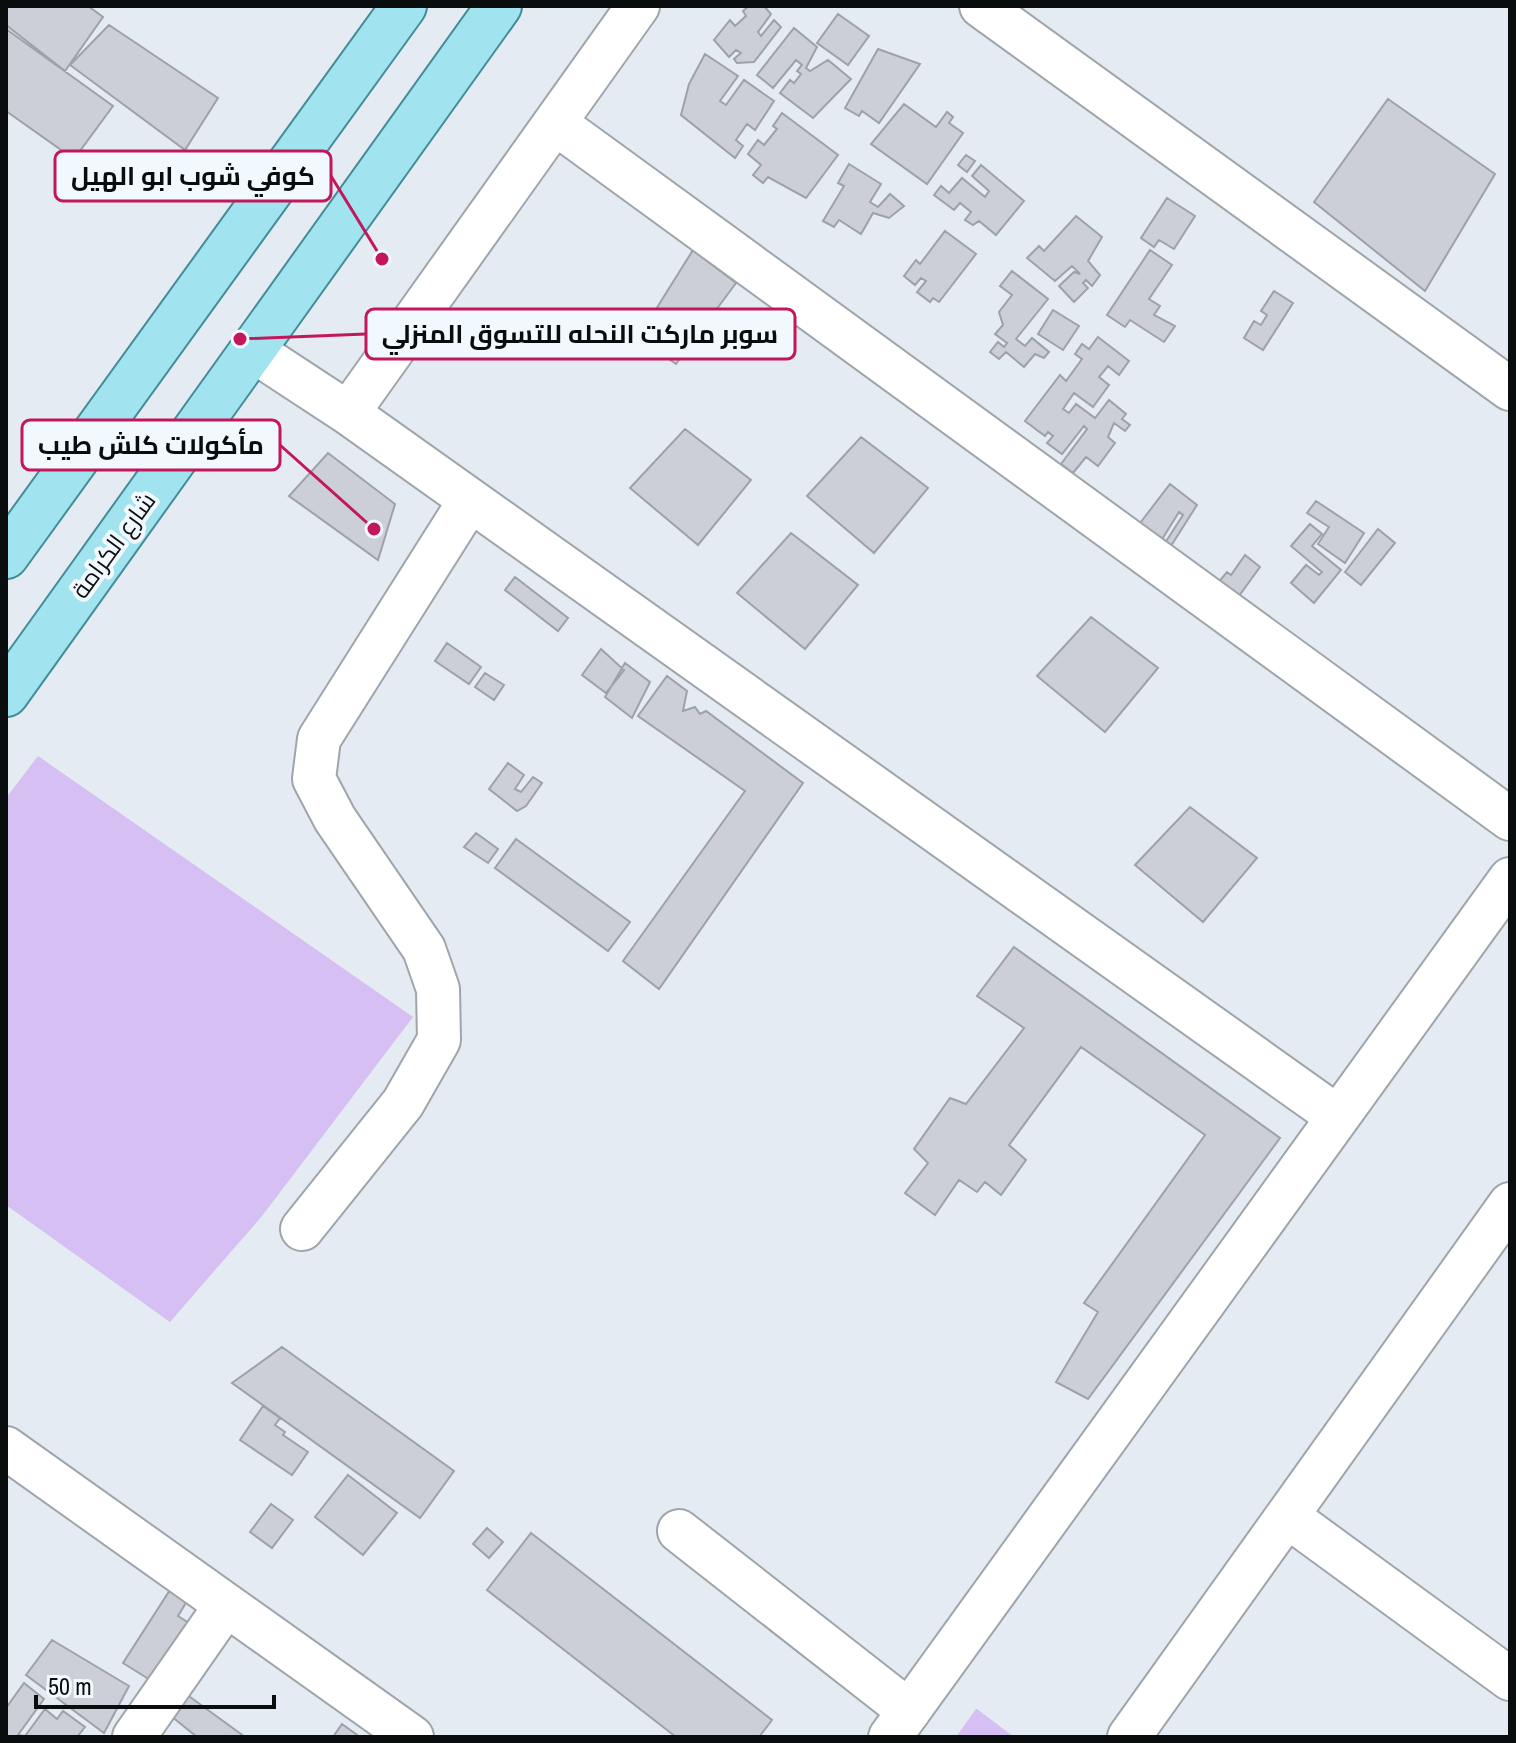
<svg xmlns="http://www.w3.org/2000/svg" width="1516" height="1743" viewBox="0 0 1516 1743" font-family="'Archivo Narrow',Cairo,sans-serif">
	<rect width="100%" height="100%" fill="#e4ebf2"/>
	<path fill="#d6bff2" d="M38,756L413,1017L262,1216L170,1322L6,1205V798Z
		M976,1709H977L1014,1737H956Z"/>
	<path fill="#cdcfd8" stroke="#9ea1a9" stroke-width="2" d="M6,6H88L103,17L65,71L6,25Z
		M749,6H764L771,14L758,32L761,36L774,20L781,27L754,62L737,63L734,59L741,53L736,50L729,57L714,40L730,20L735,26L746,16L743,11Z
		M838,14L869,36L848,65L817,43Z
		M109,25L218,98L185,150L70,65Z
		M794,28L817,47L806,68L810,71L828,60L851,79L813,118L780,93L790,80L794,83L801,74L797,71L802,65L796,60L773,88L757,75Z
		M6,29L113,106L74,159L6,111Z
		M878,49L920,64L879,123L862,111L859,116L845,108Z
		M705,54L738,76L720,101L726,105L744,80L774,101L755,130L747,124L736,140L743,146L735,158L681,115L689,84Z
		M1388,99L1495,174L1425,291L1314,202Z
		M904,104L936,127L947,112L953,117L949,123L963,133L927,184L871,144Z
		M782,113L838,155L806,198L768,177L763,183L753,175L761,165L748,154L758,140L764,145L777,129L773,126Z
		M966,155L975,161L967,172L958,165Z
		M849,164L881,184L870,202L878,207L890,194L904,206L889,218L873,213L861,234L839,220L834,227L823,221L844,186L838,183Z
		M981,165L1024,201L996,235L979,221L973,225L965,220L971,212L960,203L954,210L934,195L941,186L949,193L962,178L985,197L989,191L972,176Z
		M1167,198L1195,216L1174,249L1159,240L1154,247L1141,238Z
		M1076,216L1102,237L1088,261L1100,275L1092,286L1086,280L1083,283L1088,288L1074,302L1059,286L1074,272L1080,274L1072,266L1055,281L1027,258L1039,246L1044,251Z
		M945,231L976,254L939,302L933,298L930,302L917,292L926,281L921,278L915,285L904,276L916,260L920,264Z
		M693,250L736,283L676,364L638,338Z
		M1150,250L1172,265L1149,299L1160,306L1154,315L1175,326L1164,342L1130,320L1125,327L1107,315Z
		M1012,271L1048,299L1016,339L1025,346L1032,338L1049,352L1044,358L1035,354L1024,367L1006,352L999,359L990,352L998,342L1004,347L1007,343L995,334L1003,325L999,312L1012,295L1000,286Z
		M1274,291L1293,303L1263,350L1244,338L1254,321L1261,325L1267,315L1261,311Z
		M1053,310L1079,326L1063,350L1038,334Z
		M1098,337L1129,361L1119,375L1108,366L1099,377L1109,385L1093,407L1074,393L1063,409L1069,413L1076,404L1095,418L1109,400L1126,414L1122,419L1130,425L1125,431L1114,423L1108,437L1115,443L1098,466L1086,457L1073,473L1061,464L1087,429L1084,426L1062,454L1047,443L1053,436L1048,432L1045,436L1025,421L1060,375L1066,381L1082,359L1075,354L1082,344L1089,349Z
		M685,429L751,480L698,545L630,488Z
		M861,437L928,488L874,553L807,496Z
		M328,453L395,504L378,560L289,496Z
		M1170,484L1197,505L1169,549L1163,546L1183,515L1179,512L1156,549L1134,531Z
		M1316,501L1364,533L1345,563L1318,544L1329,527L1307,513Z
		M1310,524L1322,534L1312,546L1341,570L1314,603L1291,583L1306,565L1319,575L1322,572L1291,546Z
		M1378,529L1395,543L1361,585L1345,572Z
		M791,533L858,585L805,649L737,593Z
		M1245,555L1260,567L1236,600L1216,585L1227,572L1231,575Z
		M515,577L568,618L558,631L505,590Z
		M1091,617L1158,668L1105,732L1037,676Z
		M447,643L481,667L469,684L435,661Z
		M601,649L624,670L606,693L582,675Z
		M625,663L650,682L632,718L605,697Z
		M485,673L504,685L494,700L475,687Z
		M667,676L687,691L683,711L695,707L700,714L706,711L803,783L659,989L623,961L745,791L638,716Z
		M508,763L524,775L515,789L521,792L533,777L542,783L526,806L517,811L489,789Z
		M1190,807L1257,858L1203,922L1135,865Z
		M476,833L498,849L488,863L464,847Z
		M516,839L630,922L608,951L495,868Z
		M1014,947L1280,1138L1088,1399L1056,1382L1098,1312L1084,1303L1205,1135L1081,1047L1009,1145L1026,1160L1001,1195L985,1182L977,1192L959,1180L935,1215L905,1193L928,1163L914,1149L950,1098L966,1104L1024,1028L977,996Z
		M282,1347L454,1471L420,1518L232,1383Z
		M263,1406L280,1418L275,1425L285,1432L283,1435L308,1452L292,1475L240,1440Z
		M348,1475L397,1513L363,1555L315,1517Z
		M271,1504L293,1520L272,1548L250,1532Z
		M487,1528L503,1542L489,1558L473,1544Z
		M531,1533L772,1720L759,1737H676L487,1590Z
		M170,1590L187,1601L178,1616L192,1625L155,1683L123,1663Z
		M52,1640L129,1686L104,1733L26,1675Z
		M24,1683L44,1699L18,1735L25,1736L45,1709L57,1719L63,1711L85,1727L77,1737H6V1708Z
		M186,1694L245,1737H197L166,1712Z
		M342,1724L360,1737H333Z"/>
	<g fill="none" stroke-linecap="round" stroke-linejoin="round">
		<defs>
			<path id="minor" d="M981,6L1510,389
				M555,123L1510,819
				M252,350L348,413L1338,1117
				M348,413L638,6
				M302,1229L403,1103L439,1040L438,989L424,949L335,819L314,779L319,739L470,500
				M6,1448L412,1737
				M1287,1516L1510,1679
				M679,1531L909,1711
				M134,1737L226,1605
				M890,1737L1510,879
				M1129,1737L1510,1204"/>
			<path id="major" d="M6,556L404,6
				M6,694L499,6"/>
		</defs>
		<use href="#minor" stroke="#9ea5ab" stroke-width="46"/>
		<use href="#major" stroke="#438c98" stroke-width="48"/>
		<use href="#minor" stroke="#fff" stroke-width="42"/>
		<use href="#major" stroke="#a1e3ee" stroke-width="44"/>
	</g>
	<g text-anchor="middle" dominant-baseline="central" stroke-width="8" stroke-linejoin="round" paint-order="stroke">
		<g font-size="24" fill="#0a0d0e" stroke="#f1f9ff">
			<text transform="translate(113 545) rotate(-54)">شارع الكرامة</text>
		</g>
	</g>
	<path fill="none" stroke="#c2185b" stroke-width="3" d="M382 259L331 176M240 339L366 334M374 529L280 445"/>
	<g fill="#c2185b" stroke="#f1f9ff" stroke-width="3">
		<circle cx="382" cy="259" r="8"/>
		<circle cx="240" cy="339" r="8"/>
		<circle cx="374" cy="529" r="8"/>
	</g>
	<g fill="#f1f9ff" stroke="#c2185b" stroke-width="3">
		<rect x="55" y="151" width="276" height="50" rx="8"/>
		<rect x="366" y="309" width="429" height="50" rx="8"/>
		<rect x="22" y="420" width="258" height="50" rx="8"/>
	</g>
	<g font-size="26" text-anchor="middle" font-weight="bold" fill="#0a0d0e">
		<text x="193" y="185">كوفي شوب ابو الهيل</text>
		<text x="580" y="343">سوبر ماركت النحله للتسوق المنزلي</text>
		<text x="151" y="454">مأكولات كلش طيب</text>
	</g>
	<rect width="1516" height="1743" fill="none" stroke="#0a0d0e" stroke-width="16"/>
	<path d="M36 1695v12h238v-12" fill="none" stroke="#0a0d0e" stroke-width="4"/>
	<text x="48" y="1695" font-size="24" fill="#0a0d0e" stroke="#f1f9ff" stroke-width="6" paint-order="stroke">50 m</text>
</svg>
